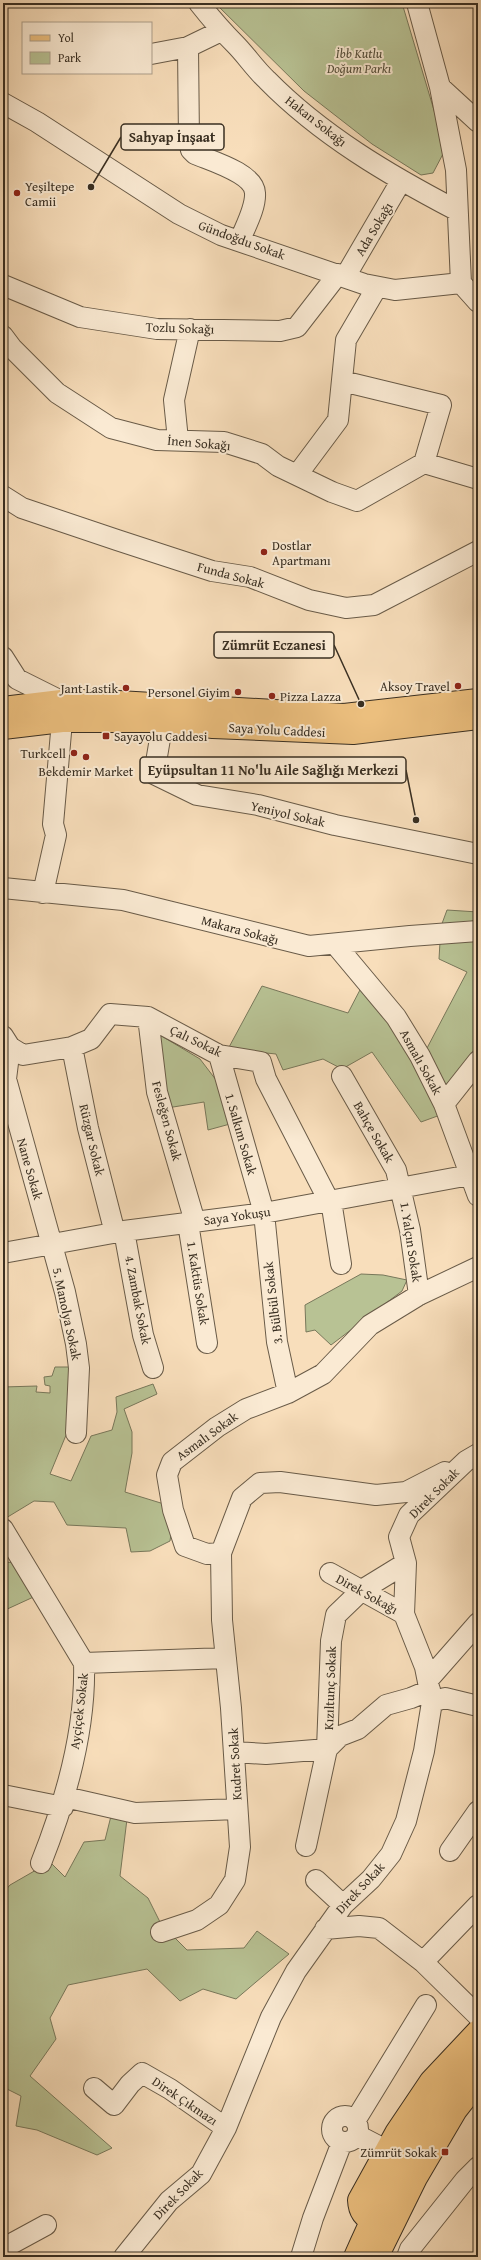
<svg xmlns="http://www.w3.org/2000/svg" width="481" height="2260" viewBox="0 0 481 2260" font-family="'Gentium Book Plus',serif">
	<rect width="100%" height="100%" fill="#f8debb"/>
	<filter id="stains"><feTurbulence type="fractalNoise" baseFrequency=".005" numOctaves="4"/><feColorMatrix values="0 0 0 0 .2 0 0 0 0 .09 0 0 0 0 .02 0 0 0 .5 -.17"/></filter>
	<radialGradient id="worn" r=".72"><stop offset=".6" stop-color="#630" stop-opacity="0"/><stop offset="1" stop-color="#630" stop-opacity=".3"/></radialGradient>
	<path fill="#b8c294" stroke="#78785b" d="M215,3H402L439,127L444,152L433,173L421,175L372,144L304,91Z
		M447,910L478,912V927L440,929Z
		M478,940V1059L446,1095L426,1050L467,972L439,959L440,942Z
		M262,986L348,1013L362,986L390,1021L443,1114L421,1122L372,1052L342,1069L323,1059L283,1070L276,1054L228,1049Z
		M155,1032L200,1059L226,1093L230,1124L208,1130L204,1102L167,1108Z
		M361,1274L383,1275L407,1280L402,1291L331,1345L315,1330L306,1332L305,1305Z
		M55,1367H74L71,1423L50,1474L71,1481L91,1436L112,1430L117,1412L116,1397L153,1384L157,1394L124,1409L132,1432V1453L125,1492L164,1504L173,1520L170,1541L150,1551L131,1552L126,1528L67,1525L54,1502L34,1501L6,1518L3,1513V1387L37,1386L36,1392L50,1393V1386L45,1385L44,1377L52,1376Z
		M3,1562L21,1563L40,1594L3,1611Z
		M112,1812L127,1819L120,1876L148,1898L161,1924L187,1950L244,1948L257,1931L289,1954L236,1999L203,1989L180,2001L147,1969L68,1985L50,2018L56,2039L30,2076L112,2148L97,2155L37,2130L16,2126L21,2096L3,2087V1893L10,1885L50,1862L65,1877L84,1842L105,1840Z"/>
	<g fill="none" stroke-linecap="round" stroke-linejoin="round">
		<defs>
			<path id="minor" d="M199,3C210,17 222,31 235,44C246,55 255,69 267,80C321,135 389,175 456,210
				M417,3L440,87L456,170L461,283
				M221,31L188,47L189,141L191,150L195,154C211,161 254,173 255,193C256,208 245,227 240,240
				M151,54L188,47
				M440,87L478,122
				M3,103L37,122L179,214L221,235L364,284L395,290L461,283L478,302
				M345,277L401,181
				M3,285L80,317L157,329L280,331L297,327L338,274
				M3,336L12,348L57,393L111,428L157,440L224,442L262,454L278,466L332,492L357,501L424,463L478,479
				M342,381L441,405L424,463
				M178,440L174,400L190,329
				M297,475L338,420L346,340L377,287
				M3,496L22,508L117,540L212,571L250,577L309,600L346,608L374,605L478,551
				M3,657L17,679L61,701
				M163,721L154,774L197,795L258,805L335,825L478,854
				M3,888L123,900L309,946L410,936L478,931
				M43,893L56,835L53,824L62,721
				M335,944L396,1017L420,1056L444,1104L478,1196
				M148,1017L157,1092L195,1222
				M3,1036L10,1047L23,1055L72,1047L91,1039L110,1014L148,1017L219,1055L261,1062L266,1079L332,1207L341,1264
				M10,1047L6,1079L65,1292L76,1344L79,1368L76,1433
				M72,1047L88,1128L115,1233
				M219,1055L264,1213L277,1342L288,1393
				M342,1076L396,1170L410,1230L419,1295
				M444,1104L478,1061
				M188,1223L207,1343
				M124,1231L143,1335L153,1368
				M3,1253L124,1231L264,1213L470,1175
				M3,1529L84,1663C86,1731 66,1800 41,1863
				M221,1553L207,1554L185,1546L173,1510L167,1475L172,1462L217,1427L246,1409L288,1393L323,1374L370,1325L419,1295L478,1267
				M330,1573L404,1614
				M84,1663L226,1658
				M428,1680L478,1623
				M432,1702L445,1698L478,1706
				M234,1752L266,1754L327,1749L340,1736L358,1729L386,1705L411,1698L430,1690
				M3,1795L63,1807
				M65,1797L135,1813L237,1809
				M306,1846L327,1749L331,1641L336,1615L362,1590L406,1563
				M450,1851L478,1811
				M316,1880L343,1905
				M325,1929L359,1926L379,1928L423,1962L478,2016
				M161,1932L197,1920L219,1905L235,1880L240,1847L231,1708L222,1620L221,1553L242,1498L260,1483L280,1482L376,1495L406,1492L445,1472
				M423,1962L478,1905
				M94,2088L114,2105L130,2084L142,2073L170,2089L226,2128
				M332 2129a13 13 0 1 1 26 0a13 13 0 1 1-26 0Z
				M355,2121L426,2005
				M357,2135L386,2150
				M3,2252L11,2244L46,2225
				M124,2257L169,2201L201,2174L226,2128L271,2017L296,1971L343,1905L371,1879L391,1854L406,1821L424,1751L432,1702L425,1667L404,1614L406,1563L399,1537L409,1515L466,1461L478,1454
				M301,2257L313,2218L342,2142
				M407,2257L410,2249L465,2180L478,2167"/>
			<path id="major" d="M3,708L61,701H101L344,715L478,700
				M3,728L62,721H163L213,727L353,733L478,718
				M397,2214C380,2223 360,2224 359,2200L396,2133L431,2081L478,2031
				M355,2257C387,2184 424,2113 478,2054
				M377,2257L416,2178L456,2110L478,2082"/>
		</defs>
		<use href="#minor" stroke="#695b48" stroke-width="22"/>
		<use href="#major" stroke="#392f22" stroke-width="24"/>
		<use href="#minor" stroke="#faead3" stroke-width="20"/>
		<use href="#major" stroke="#ecbf7e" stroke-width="22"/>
	</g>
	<g fill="#8f2418" stroke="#faead3" stroke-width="1.5">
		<circle cx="17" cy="193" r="4"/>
		<circle cx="264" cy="552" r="4"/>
		<circle cx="458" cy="686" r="4"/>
		<circle cx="126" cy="688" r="4"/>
		<circle cx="238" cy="692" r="4"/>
		<circle cx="272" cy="696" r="4"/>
		<rect x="102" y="732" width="8" height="8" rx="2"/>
		<circle cx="74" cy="753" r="4"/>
		<circle cx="86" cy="757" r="4"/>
		<rect x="441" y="2148" width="8" height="8" rx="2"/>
	</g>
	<g text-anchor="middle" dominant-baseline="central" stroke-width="4" stroke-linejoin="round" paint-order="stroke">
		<g font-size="13" font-style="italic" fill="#524c39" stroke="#faead3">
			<text x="359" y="53">İbb Kutlu<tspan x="359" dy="15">Doğum Parkı</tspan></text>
		</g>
		<g font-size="13" fill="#392f22" stroke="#faead3">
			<text transform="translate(316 121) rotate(38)">Hakan Sokağı</text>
			<text transform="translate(374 229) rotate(-59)">Ada Sokağı</text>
			<text transform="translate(242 240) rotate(20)">Gündoğdu Sokak</text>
			<text transform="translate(180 328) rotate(2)">Tozlu Sokağı</text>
			<text transform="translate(199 443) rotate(5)">İnen Sokağı</text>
			<text transform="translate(231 575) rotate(15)">Funda Sokak</text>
			<text transform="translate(277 730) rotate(3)">Saya Yolu Caddesi</text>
			<text transform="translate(288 814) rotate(13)">Yeniyol Sokak</text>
			<text transform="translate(240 930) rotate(15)">Makara Sokağı</text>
			<text transform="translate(196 1041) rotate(26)">Çalı Sokak</text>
			<text transform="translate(421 1062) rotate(61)">Asmalı Sokak</text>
			<text transform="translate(167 1121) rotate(75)">Fesleğen Sokak</text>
			<text transform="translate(374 1132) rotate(60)">Bahçe Sokak</text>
			<text transform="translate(241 1134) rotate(74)">1. Salkım Sokak</text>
			<text transform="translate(92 1140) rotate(77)">Rüzgar Sokak</text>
			<text transform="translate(30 1169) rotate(74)">Nane Sokak</text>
			<text transform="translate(237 1216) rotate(-8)">Saya Yokuşu</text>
			<text transform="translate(411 1242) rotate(81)">1. Yalçın Sokak</text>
			<text transform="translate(198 1283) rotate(81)">1. Kaktüs Sokak</text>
			<text transform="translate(138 1300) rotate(79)">4. Zambak Sokak</text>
			<text transform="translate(273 1303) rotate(-97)">3. Bülbül Sokak</text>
			<text transform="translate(67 1314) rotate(78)">5. Manolya Sokak</text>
			<text transform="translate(207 1436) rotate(-36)">Asmalı Sokak</text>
			<text transform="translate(434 1493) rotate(-45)">Direk Sokak</text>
			<text transform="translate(367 1594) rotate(29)">Direk Sokağı</text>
			<text transform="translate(330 1688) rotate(-88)">Kızıltunç Sokak</text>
			<text transform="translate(79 1711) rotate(-83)">Ayçiçek Sokak</text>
			<text transform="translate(235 1764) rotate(-93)">Kudret Sokak</text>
			<text transform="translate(360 1888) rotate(-47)">Direk Sokak</text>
			<text transform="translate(185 2101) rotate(34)">Direk Çıkmazı</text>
			<text transform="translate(178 2194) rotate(-46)">Direk Sokak</text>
		</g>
		<g font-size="13" fill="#392f22" stroke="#faead3" text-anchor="end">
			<text x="25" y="186" text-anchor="start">Yeşiltepe<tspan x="25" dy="15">Camii</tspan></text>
			<text x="272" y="545" text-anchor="start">Dostlar<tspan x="272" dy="15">Apartmanı</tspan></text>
			<text x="450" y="686">Aksoy Travel</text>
			<text x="118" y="688">Jant Lastik</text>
			<text x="230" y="692">Personel Giyim</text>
			<text x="280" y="696" text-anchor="start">Pizza Lazza</text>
			<text x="114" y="736" text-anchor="start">Sayayolu Caddesi</text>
			<text x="66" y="753">Turkcell</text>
			<text x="86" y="771" text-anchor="middle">Bekdemir Market</text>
			<text x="437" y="2152">Zümrüt Sokak</text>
		</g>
	</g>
	<path fill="none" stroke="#392f22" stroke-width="1.5" d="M91 187L121 137M361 704L334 645M416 820L406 770"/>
	<g fill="#392f22" stroke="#faead3" stroke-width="1.5">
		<circle cx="91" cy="187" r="4"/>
		<circle cx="361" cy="704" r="4"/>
		<circle cx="416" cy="820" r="4"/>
	</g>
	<g fill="#faead3" stroke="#392f22" stroke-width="1.5">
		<rect x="121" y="124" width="103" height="26" rx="4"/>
		<rect x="214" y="632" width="120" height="26" rx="4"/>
		<rect x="140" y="757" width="266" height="26" rx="4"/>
	</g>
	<g font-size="14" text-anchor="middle" font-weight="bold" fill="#392f22">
		<text x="172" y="142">Sahyap İnşaat</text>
		<text x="274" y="650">Zümrüt Eczanesi</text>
		<text x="273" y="775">Eyüpsultan 11 No'lu Aile Sağlığı Merkezi</text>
	</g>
	<rect width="481" height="2260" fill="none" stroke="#f8debb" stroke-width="16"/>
	<rect x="4" y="4" width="473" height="2252" fill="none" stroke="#392f22" stroke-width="2"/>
	<rect x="8" y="8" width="465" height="2244" fill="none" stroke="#392f22"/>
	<rect x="22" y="22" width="130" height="52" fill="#faead3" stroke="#ad9f8c"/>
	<rect x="30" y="35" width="20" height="6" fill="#ecbf7e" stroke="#ad9f8c"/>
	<text x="58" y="42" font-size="12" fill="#392f22">Yol</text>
	<rect x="30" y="52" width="20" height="12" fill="#b8c294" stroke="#ad9f8c"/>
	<text x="58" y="62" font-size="12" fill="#392f22">Park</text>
	<rect width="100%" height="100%" filter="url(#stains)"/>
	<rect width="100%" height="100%" fill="url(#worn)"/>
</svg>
